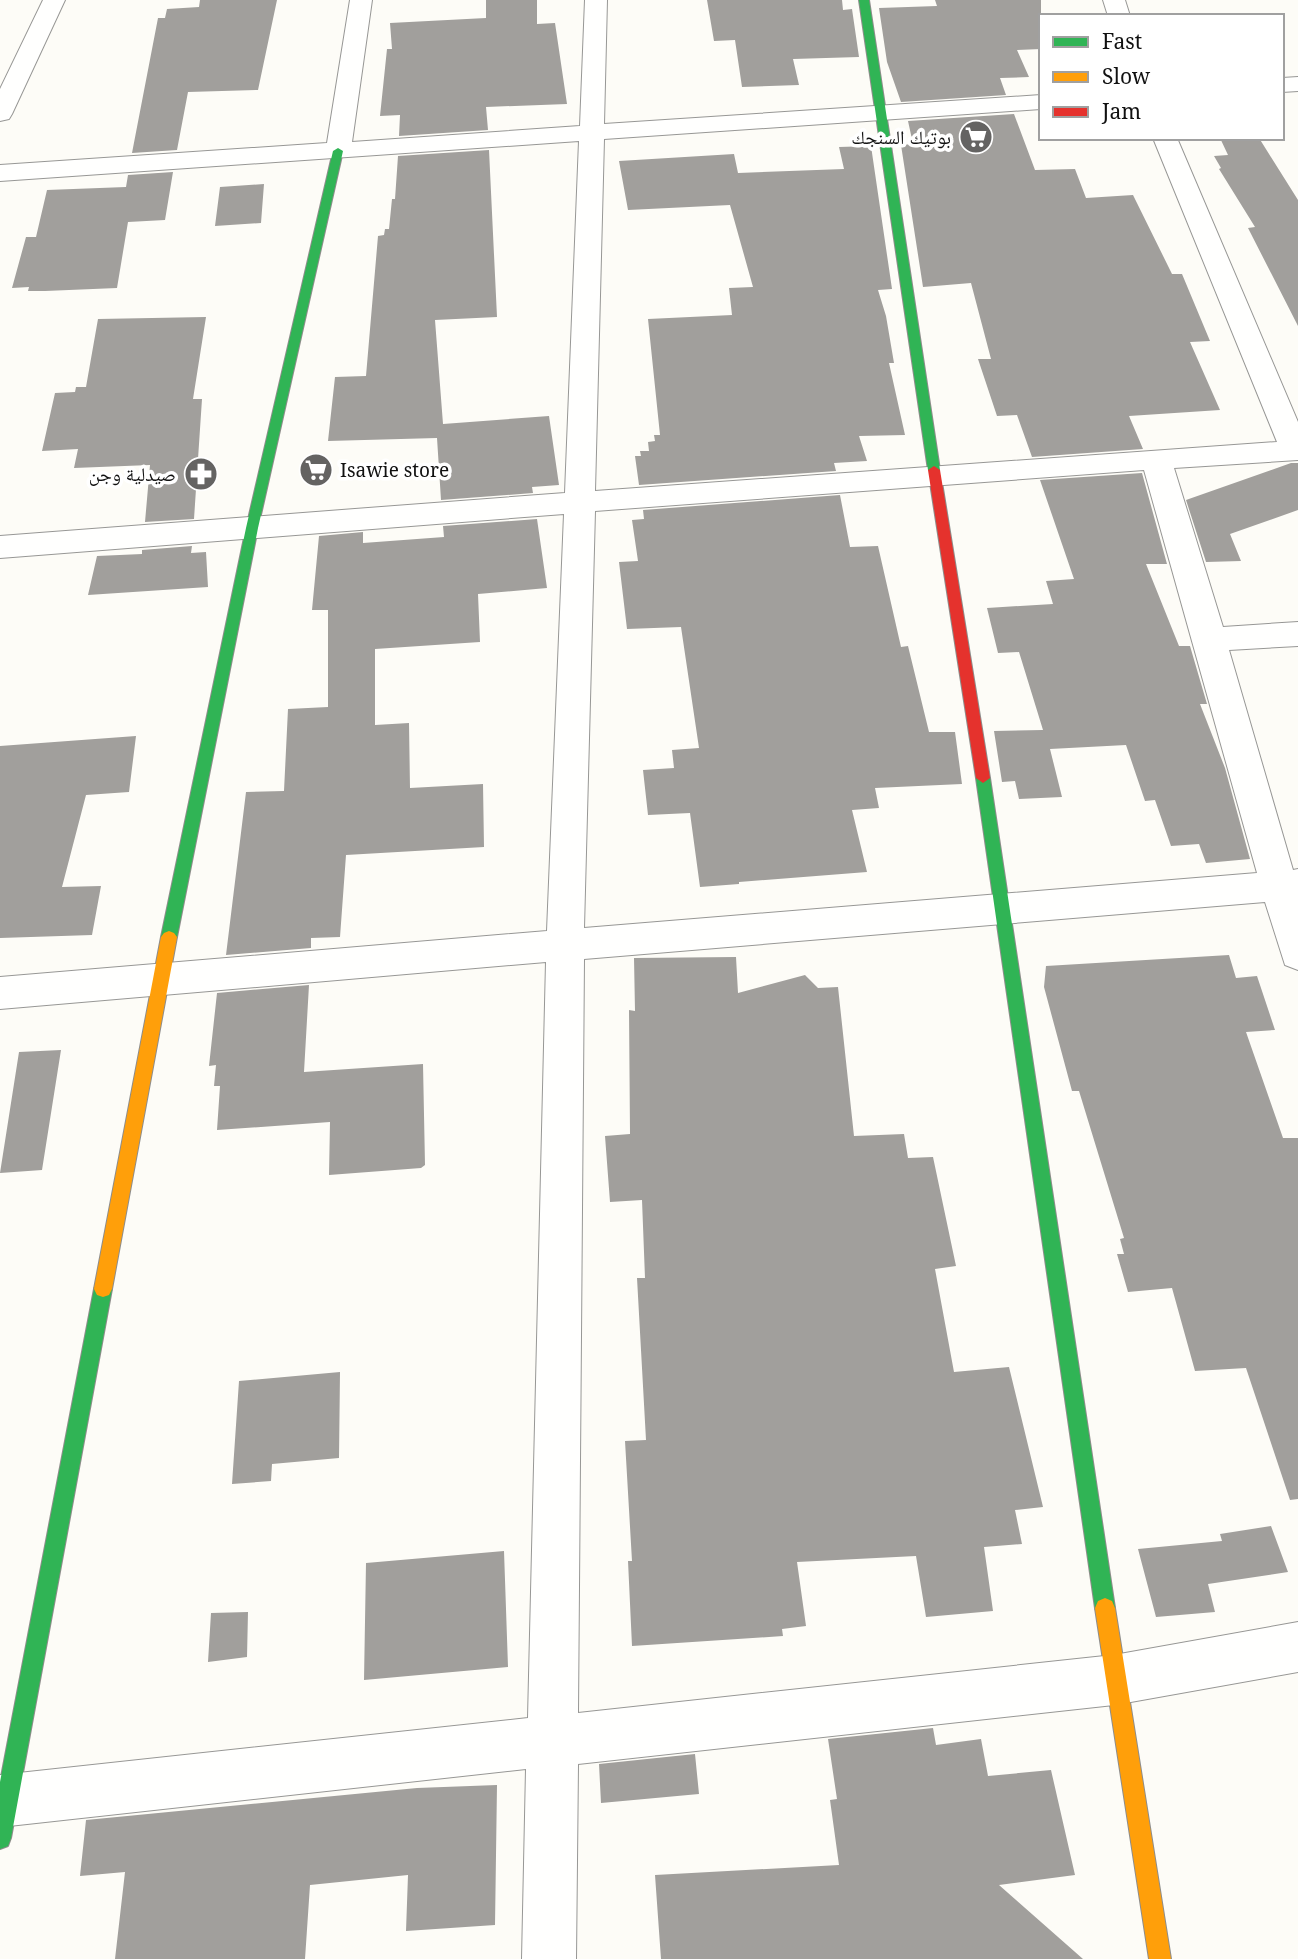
<svg xmlns="http://www.w3.org/2000/svg" width="1298" height="1959" viewBox="0 0 1298 1959" font-family="'Noto Serif','Noto Naskh Arabic',serif">
	<rect width="100%" height="100%" fill="#fdfcf7"/>
	<path fill="#a19f9c" d="M200,0H277L258,90L188,92L177,150L132,153L158,18H165L167,9L199,7Z
		M486,0H537V24L555,23L567,104L486,107L488,130L399,136L400,115L380,116L387,49H392L390,23L486,18Z
		M707,0H842L843,10L852,9L859,57L793,59L799,85L742,87L735,40L714,41Z
		M935,0H1041V49L1017,50L1029,77L1000,78L1006,95L901,102L887,62L879,8L937,6Z
		M1014,114L1035,170L1075,169L1086,198L1133,195L1172,274H1182L1210,341L1190,342L1220,410L1129,416L1143,449L1032,457L1017,415L997,416L978,359H991L971,283L923,287L901,145L913,144L908,121Z
		M1220,138H1259L1298,200V326L1248,228L1255,227L1219,169L1221,168L1214,156L1228,155Z
		M871,146L892,289L878,290L886,316L894,363H889L905,435L859,436L867,461L834,463L836,471L639,485L635,456H641L640,451H649L648,442L655,441L654,435H660L648,319L732,315L729,288L753,287L730,205L628,210L619,161L734,154L738,173L844,169L839,147Z
		M489,150L497,317L435,320L443,424L549,416L559,485L532,487L533,493L441,500L437,438L328,441L335,377L366,376L378,236L384,235L385,229H389L392,199H395L398,156Z
		M173,172L165,220L128,222L117,288L45,291H28L29,287L12,288L26,237H36L47,190L126,187L128,175Z
		M264,184L261,223L215,226L220,187Z
		M206,317L193,399H202L194,519L145,522L150,465L74,468L78,449L42,451L55,393L75,392L76,387H86L98,319Z
		M1291,463H1298V510L1230,534L1241,561L1206,562L1186,500Z
		M1142,473L1167,564H1146L1179,646H1190L1207,704H1200L1225,768L1250,859L1206,863L1199,844L1171,846L1155,800L1145,801L1126,745L1050,749L1062,797L1019,799L1015,781L1002,782L994,731L1043,730L1019,652L998,653L987,608L1053,604L1046,581L1074,579L1040,480Z
		M840,495L850,547L878,546L901,647L908,646L929,732H955L962,784L875,788L879,808L852,810L867,872L739,882V884L700,887L690,813L648,815L643,770L674,768L672,750L699,748L681,627L627,629L619,562L638,561L632,520L644,519L643,510Z
		M537,519L547,588L478,594L480,642L375,649V725L409,723L410,788L483,784L484,847L346,855L340,937L311,938V948L226,955L246,792L284,791L288,709L328,707V610H312L319,536L363,532V543L444,537L443,526Z
		M192,546L191,553L206,552L208,587L88,595L97,556L142,554V550Z
		M136,736L129,792L86,795L62,887L101,886L92,935L0,938V746Z
		M1229,955L1236,978L1257,976L1275,1030L1246,1032L1283,1138H1298V1499L1290,1500L1246,1368L1195,1371L1172,1288L1128,1292L1117,1254H1124L1120,1239L1124,1238L1079,1091H1072L1044,987L1046,966Z
		M736,957L738,993L805,975L818,988L838,987L854,1136L904,1134L908,1158L933,1157L956,1266L935,1269L954,1372L1009,1367L1043,1507L1015,1510L1022,1544L984,1547L993,1611L926,1617L916,1556L797,1562L806,1626L782,1629L783,1636L632,1646L628,1561H632L625,1441L646,1440L637,1278H645L642,1200L610,1202L605,1136L630,1134L629,1010L635,1011L634,958Z
		M309,985L304,1072L423,1064L425,1165L421,1168L329,1175L330,1122L217,1130L220,1086H214L216,1065L209,1066L217,993Z
		M61,1050L42,1170L0,1173L19,1052Z
		M340,1372L339,1458L272,1464L271,1481L232,1484L239,1381Z
		M1271,1526L1288,1572L1208,1584L1215,1612L1156,1617L1138,1549L1222,1541L1220,1534Z
		M504,1551L508,1667L364,1680L366,1563Z
		M248,1612L247,1657L208,1662L211,1613Z
		M933,1728L936,1745L981,1739L988,1776L1051,1770L1075,1875L999,1885L1083,1959H661L655,1875L839,1865L830,1800L837,1799L828,1739Z
		M695,1754L699,1794L601,1803L599,1764Z
		M497,1785L495,1925L406,1931L408,1875L310,1885L305,1959H115L125,1872L80,1876L86,1820L417,1788Z"/>
	<g fill="none" stroke-linecap="round" stroke-linejoin="round">
		<defs>
			<path id="street" d="M43,0H65L12,114L9,119L0,121V89Z
				M350,0H372L352,142L580,126L585,0H607L604,124L1041,95V109L604,139L595,491L1277,442L1153,138H1177L1298,422V460L1174,468L1223,627L1298,622V646L1229,650L1293,870L1298,869V970L1285,965L1265,902L584,959L578,1713L1114,1655L1298,1622V1672L1114,1705L578,1764L576,1959H522L526,1769L0,1827V1775L528,1718L546,962L0,1009V977L547,931L564,514L0,558V536L565,493L579,141L0,181V165L327,143ZM1144,470L1257,873L584,928L595,511Z
				M1103,0H1125L1130,16H1108Z
				M1298,77V91L1282,92V78Z"/>
			<path id="fast" d="M859,0H869L940,470L934,474L928,470Z
				M338,148L343,151L258,528L177,937L174,941H164L161,937L246,528L333,151Z
				M983,773L990,778L1115,1608L1112,1615L1105,1618L1098,1615L1095,1608L976,778Z
				M103,1281L109,1283L112,1289L11,1838L8,1846L0,1849V1782L94,1289L97,1283Z"/>
			<path id="slow" d="M169,931L174,933L177,937L112,1289L109,1295L103,1297L97,1295L94,1289L161,937L164,933Z
				M1105,1598L1112,1601L1115,1608L1171,1959H1149L1095,1608L1098,1601Z"/>
			<path id="jam" d="M934,466L940,470L990,778L983,783L976,778L928,470Z"/>
		</defs>
		<use href="#street" stroke="#979795" stroke-width="2"/>
		<use href="#fast" stroke="#8e8d8b" stroke-width="2"/>
		<use href="#slow" stroke="#8e8d8b" stroke-width="2"/>
		<use href="#jam" stroke="#8e8d8b" stroke-width="2"/>
		<use href="#street" fill="#fffffe" fill-rule="evenodd"/>
		<use href="#fast" fill="#30b455" fill-rule="evenodd"/>
		<use href="#slow" fill="#ff9f0a" fill-rule="evenodd"/>
		<use href="#jam" fill="#e5322d" fill-rule="evenodd"/>
	</g>
	<defs>
		<symbol id="supermarket-disc" viewBox="-11 -11 22 22"><circle r="9.5" fill="#646362" stroke="#fff"/><path d="M-6-5.5h2.5l.6 2H6L4.5 2H-2.5L-4.4-4H-6ZM-1.5 3.2a1.3 1.3 0 1 0 .1 0ZM3 3.2a1.3 1.3 0 1 0 .1 0Z" fill="#fff"/></symbol>
		<symbol id="pharmacy-disc" viewBox="-11 -11 22 22"><circle r="9.5" fill="#646362" stroke="#fff"/><path d="M-2-6h4v4h4v4h-4v4h-4v-4h-4v-4h4Z" fill="#fff"/></symbol>
	</defs>
	<g fill-rule="evenodd">
		<use href="#supermarket-disc" x="957" y="118" width="38" height="38"/>
		<use href="#supermarket-disc" x="297" y="451" width="38" height="38"/>
		<use href="#pharmacy-disc" x="182" y="455" width="38" height="38"/>
	</g>
	<g text-anchor="middle" dominant-baseline="central" stroke-width="7" stroke-linejoin="round" paint-order="stroke">
		<g font-size="19" fill="#111" stroke="#fff" text-anchor="end">
			<text x="951" y="137">بوتيك السنجك</text>
			<text x="340" y="470" text-anchor="start">Isawie store</text>
			<text x="176" y="474">صيدلية وجن</text>
		</g>
	</g>
	<rect x="1039" y="14" width="245" height="126" fill="#ffffff" stroke="#a0a0a0" stroke-width="2"/>
	<rect x="1053" y="37" width="35" height="10" fill="#30b455" stroke="#a0a0a0" stroke-width="2"/>
	<text x="1102" y="49" font-size="21" fill="#111111">Fast</text>
	<rect x="1053" y="72" width="35" height="10" fill="#ff9f0a" stroke="#a0a0a0" stroke-width="2"/>
	<text x="1102" y="84" font-size="21" fill="#111111">Slow</text>
	<rect x="1053" y="107" width="35" height="10" fill="#e5322d" stroke="#a0a0a0" stroke-width="2"/>
	<text x="1102" y="119" font-size="21" fill="#111111">Jam</text>
</svg>
